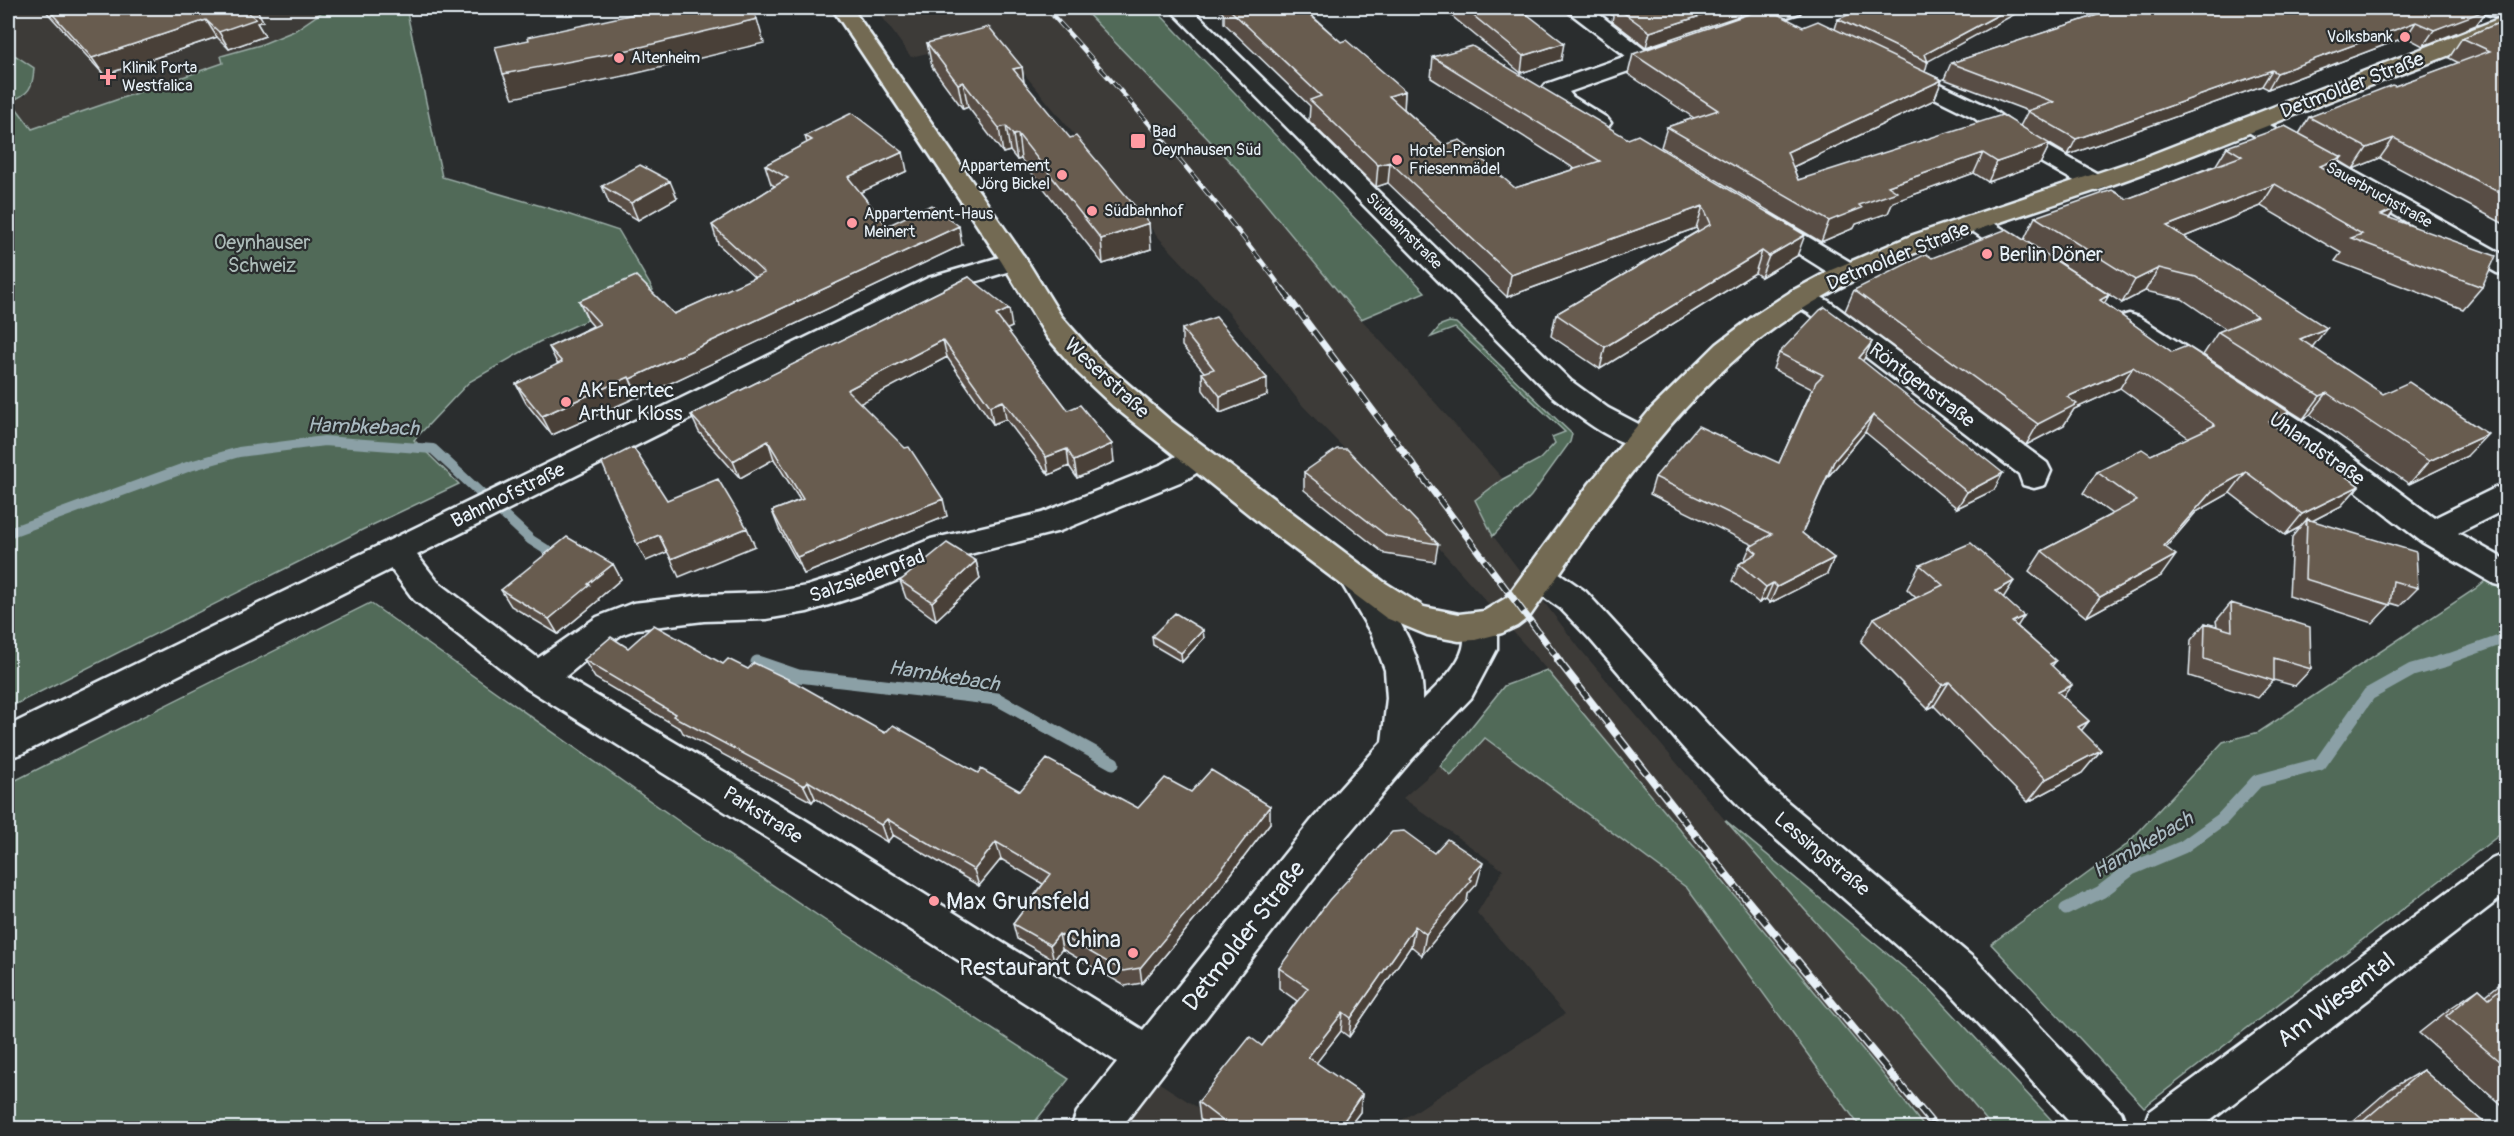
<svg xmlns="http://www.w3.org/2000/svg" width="2514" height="1136" viewBox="0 0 2514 1136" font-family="Pangolin,sans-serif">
	<rect width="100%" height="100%" fill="#2a2d2e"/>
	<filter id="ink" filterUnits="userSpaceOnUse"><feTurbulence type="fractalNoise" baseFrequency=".0167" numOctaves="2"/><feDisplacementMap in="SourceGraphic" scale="12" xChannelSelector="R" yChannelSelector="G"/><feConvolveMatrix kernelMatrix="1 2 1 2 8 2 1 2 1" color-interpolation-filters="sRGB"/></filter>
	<g filter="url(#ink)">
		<path fill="#3d3b38" d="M8,8H328L294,31L260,45L222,57L224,63L32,129L11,101L26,95L16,56L8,55Z
			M876,8H1082L1236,168L1361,319L1503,479L1475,500L1493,536L1580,649L1725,820L1899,1016L1993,1128H1925L1879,1069L1547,670L1426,533L1303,406L1229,313L1160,239L994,37L911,57Z
			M1484,738L1687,888L1861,1128H1390L1565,1014L1477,913L1503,870L1403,798L1440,766L1451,776Z
			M1158,1082L1229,1128H1123Z"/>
		<path fill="#516b59" stroke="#9caea8" stroke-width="1.5" d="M328,8H406L442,177L555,210L619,231L653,290L539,342L469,382L414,440L459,484L364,529L8,708V55L16,56L34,68C33,88 29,94 11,101L32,129L223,63L221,56L260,45L294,31Z
			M1082,8H1154L1425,292L1361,319L1236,168Z
			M1449,322L1456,323L1572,434L1570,442L1531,496L1493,536L1475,500L1503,479L1540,459L1555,443L1552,437L1565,432L1455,328L1431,337L1441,325Z
			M2506,564V830L2144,1107L1991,944L2125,846L2223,742L2259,732L2475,589Z
			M370,603L690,829L823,919L1069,1079L1030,1128H8V784Z
			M1547,670L1879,1069L1925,1128H1861L1687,888L1485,738L1451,776L1440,766L1504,686Z
			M1725,820L1931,990L2059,1128H1993L1899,1016Z"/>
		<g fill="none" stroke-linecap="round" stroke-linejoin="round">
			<path stroke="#8ba0a6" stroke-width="10" d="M8,533L190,466L239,452L324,441L433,449L531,540L561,559
				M2442,661L2498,641"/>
			<path stroke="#8ba0a6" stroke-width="13" d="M757,662L798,676L997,699L1113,763
				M2066,909L2101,892L2131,869L2183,847L2222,819L2257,781L2320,764L2369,694L2412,670L2447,660"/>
			<defs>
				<path id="minor" d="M1169,8H1191L1571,381L1608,408L1652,431L1656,438L1652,445C1622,454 1574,413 1551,395Z
					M1568,8H1591L1645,50L1672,41L1680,43L1683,48L1680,53L1569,92L1573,97L1607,118L1611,123L1607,128C1584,134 1555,107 1542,89L1546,84L1626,56L1570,13Z
					M1771,8H1802L1799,13L1735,34L1727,32L1724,27L1727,22Z
					M2480,8H2506V19L2483,13Z
					M1896,63L1989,107L2028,135L2105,178L2109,183L2105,188L2096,191L2087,188L2010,145L1973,117L1888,75L1885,70L1888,65Z
					M2251,117L2259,119L2506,256V275L2497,273L2243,129L2239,124L2243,119Z
					M1762,212L1771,215L1857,266L1860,272L1857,278L1847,280L1837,278L1753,225L1749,220L1753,215Z
					M1977,215L1986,218L2040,253L2044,259L2040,265L2031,267L2022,265L1968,228L1964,223L1968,218Z
					M1014,253L1023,255L1027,261L1023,267L948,290L417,555L438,582L538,658L597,617L633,603L704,595L766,593L807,586L842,575L931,539L1042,513L1163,464L1186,450L1197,447L1208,450L1212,458L1208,466L1185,480L1060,531L950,559L866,593L807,612L766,619L704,621L637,629L621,635L593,654L565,677L802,818L1143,1030L1311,821L1382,742L1387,698L1385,670L1372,635L1339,579L1344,570L1356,566L1368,570C1392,610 1424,651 1423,700C1436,687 1458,667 1463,648C1466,636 1462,627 1468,616L1480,612L1492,616L1497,625V649L1471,698L1412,759L1339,845L1121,1128H1071L1077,1112L1117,1062L774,842L526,688L414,600L391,569L21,754L8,758V726L928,278Z
					M1801,288L1811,291L1830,302L2047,463L2051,471L2045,485L2034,488L2023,485L2019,474L1810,314L1791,303L1787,297L1791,291Z
					M2129,314L2139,317L2325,436L2434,518L2495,488L2506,485V509L2458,533L2506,560V587L2494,584L2422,542L2303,450L2119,329L2115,323L2119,317Z
					M1540,564L1552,568L1585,591L1711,728L1771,788L1977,961L2121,1112L2127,1128H2075L1947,989L1745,812L1685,750L1589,638L1561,609L1528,586L1523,577L1528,568Z
					M2506,853V894L2201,1128H2143L2149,1112L2492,859Z"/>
				<path id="major" d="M832,8H852L1027,261L1061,316L1099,359L1172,422L1384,582L1424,607L1459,614L1484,611L1506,598L1590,483L1650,410L1717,344L1755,315L1792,291L1831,270L1913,235L2145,157L2498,19L2506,18V32C2453,55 2397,75 2342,96C2262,128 2182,161 2100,189C1989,227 1874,257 1777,326C1672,401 1602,513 1530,616L1517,626L1502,633L1475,640L1459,641L1427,635L1386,618L1261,524L1113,406L1078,373L1047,337L1001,261Z"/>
			</defs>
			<use href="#minor" stroke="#e8f1f8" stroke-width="5"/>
			<use href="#major" stroke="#e8f1f8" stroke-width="5"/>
			<use href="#minor" fill="#2a2d2e" fill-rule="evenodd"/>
			<use href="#major" fill="#736b52" fill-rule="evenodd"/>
			<defs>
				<path id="rail-far2" d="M1046,8C1129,99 1210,191 1283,290"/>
				<path id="rail-far1" d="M1282,289L1560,661"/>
				<path id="rail" d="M1558,660L1733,883L1936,1128"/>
			</defs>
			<use href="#rail-far2" stroke="#e8f1f8" stroke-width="4.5"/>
			<use href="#rail-far1" stroke="#e8f1f8" stroke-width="7"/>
			<use href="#rail" stroke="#e8f1f8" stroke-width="8"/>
			<use href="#rail-far2" stroke="#2a2d2e" stroke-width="3" stroke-dasharray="10" stroke-linecap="butt"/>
			<use href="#rail-far1" stroke="#2a2d2e" stroke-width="4.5" stroke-dasharray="13" stroke-linecap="butt"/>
			<use href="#rail" stroke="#2a2d2e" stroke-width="5" stroke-dasharray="16" stroke-linecap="butt"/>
		</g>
		<path fill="#594e44" stroke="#e8f1f8" stroke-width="1.5" d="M43,8H267L257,10L263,21L257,23L265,36L229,49L217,37L104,75Z
			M1216,8H1327L1309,13L1341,42L1405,91L1404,109L1444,145L1515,188L1575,169L1431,78L1433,57L1797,256L1761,277L1755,273L1600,369L1551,336L1556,314L1698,231L1696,228L1507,297L1388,183L1376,187L1309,121L1310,106L1224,23V14Z
			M1442,8H1519L1561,60L1521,73Z
			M1601,8H1746L1741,10L1739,16L1646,47L1612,21L1613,16Z
			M2119,8H2489L2476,25L2423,46L2406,37L2268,89L2262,86L2068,155L2050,144L2040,164L1988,182L1974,173L1893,202L1888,213L1856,224L1854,228L1821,242L1661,147L1667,127L1694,118L1628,74L1633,54L1803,27L1835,29L1838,19L1928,61L1925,72L1942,80L1934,100L1793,167L1798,180L2020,126L2028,111L1944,79L1951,63Z
			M2506,20V225L2380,158L2353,169L2340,161L2332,173L2390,218L2482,287L2463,309L2335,261L2341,253L2261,206L2184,237L2312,347L2467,456L2409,484L2310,415L2303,419L2203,355L2218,332L2226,329L2182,299L2145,291L2122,303L2024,240L2035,217L2127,199L2216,165L2227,147L2299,134L2309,117L2459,63L2449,58L2462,38Z
			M927,43L1022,67L1024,83L1151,249L1103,264L1021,159L1017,160L1010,151L1003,153L968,107L963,109L932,67Z
			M805,136L907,171L860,192L887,226L962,245L639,398L637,397L552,435L526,403L516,384L558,365L549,347L593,326L588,320L579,301L674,314L755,278L718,244L712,225L775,186L771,184L765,165L807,143Z
			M602,186L677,198L638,220L609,203Z
			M1932,258L2109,295L2104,303L2277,428L2359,486L2341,506L2312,521L2418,588L2400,606L2390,603V605L2373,623L2289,596L2292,537L2300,527L2285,535L2230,493L2196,512L2166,547L2161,576L2086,617L2029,571L2042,551L2112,514L2083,493L2097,472L2151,455L2189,438L2120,388L2074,409L2064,425L2026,445L1845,311L1854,290Z
			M969,277L1012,327L1006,329L1068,410L1114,462L1077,478L1069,466L1049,475L1006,419L993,424L947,357L860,403L947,516L804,574L779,529L772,511L800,500L774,459L740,478L699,432L691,415Z
			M1182,329L1267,395L1220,413L1203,390L1202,373L1204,372L1182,346Z
			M1872,342L1862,361L1994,490L1957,508L1865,432L1827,478L1802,533L1834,558L1827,574L1770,603L1766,599L1759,603L1732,581L1739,564L1744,561L1750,547L1753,545L1650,494L1655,477L1779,463L1812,389L1773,369L1779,353Z
			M1304,472L1438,544L1435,562L1385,554L1304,490Z
			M976,561L980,579L936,620L906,598L900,581Z
			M613,564L621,579L598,599L599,600L558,634L511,606L501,590Z
			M1920,565L2003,598L2017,626L2056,661L2052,666L2063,697L2089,721L2081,731L2101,750L2082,773L2028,802L1934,706L1928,709L1861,642L1874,618L1916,598L1907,589Z
			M2231,603L2311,669L2295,686L2274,680L2258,698L2189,676L2191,640L2205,623L2217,626L2216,621Z
			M1152,636L1204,638L1182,662L1153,645Z
			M628,648L748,669L885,733L1020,791L1138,808L1191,792L1270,823L1216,894L1142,983L1125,986L1062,949L1054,960L1017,939L1013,924L1043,884L1001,859L979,886L893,835L887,842L815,798L812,802L683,733L681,729L595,678L584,660Z
			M1477,884L1468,894L1467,901L1422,955L1411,946L1349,1037L1341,1031L1316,1063L1362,1094L1360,1112L1348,1128H1211L1200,1119L1198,1102L1262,1046L1297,1001L1279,988V968Z
			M2506,949V960L2500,955Z
			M2506,979V1108L2419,1033L2452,1007L2479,989L2486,995Z
			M2423,1070L2490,1128H2345L2390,1089Z"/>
		<path fill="#494037" stroke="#e8f1f8" stroke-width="1.5" d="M243,8H267L257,10L263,21L257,23L265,36L229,49L219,32Z
			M1292,8H1327L1292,18Z
			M1725,8H1746L1741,10L1739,16L1646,47L1650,32Z
			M2011,8H2026L1927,62L1925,54Z
			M2484,8H2489L2476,25L2423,46L2434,30Z
			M757,19L764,43L629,75L513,98L503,74Z
			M206,20L217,37L104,75L92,58Z
			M2416,22L2406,37L2268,89L2277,73Z
			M1564,43L1561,60L1521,73L1523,56Z
			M1022,67L1025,92L1013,69Z
			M2272,70L2262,86L2068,155L2076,139Z
			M1942,80L1934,100L1780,173L1787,152Z
			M963,82L968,107L963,109L958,84Z
			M1405,91L1404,112L1389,96Z
			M1006,126L1010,151L1003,153L999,128Z
			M1018,134L1021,159L1017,160L1013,135Z
			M2394,138L2380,158L2353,169L2367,148Z
			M2050,144L2040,164L1988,182L1997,162Z
			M903,152L907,171L853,196L848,177Z
			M1983,153L1974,173L1893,202L1888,213L1856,224L1854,228L1821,242L1829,221L1859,205L1888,186Z
			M2342,157L2327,179L2320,166Z
			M1390,162L1388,183L1376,187L1378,165Z
			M670,181L677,198L638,220L631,203Z
			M2275,184L2261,206L2154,249L2167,226Z
			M1703,206L1696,228L1507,297L1511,275Z
			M2396,208L2380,231L2381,215Z
			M1149,223L1151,249L1103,264L1101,239Z
			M959,226L962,245L639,398L630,379Z
			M1805,235L1797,256L1761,277L1769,256Z
			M1762,251L1755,273L1600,369L1605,347Z
			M2159,268L2145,291L2122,303L2135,280Z
			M2109,295L2097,316L2100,300Z
			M1009,309L1012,327L999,333L996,315Z
			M2327,328L2310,350L2300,339Z
			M943,340L947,357L852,408L847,390Z
			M1872,342L1864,359L1852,375L1859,358Z
			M2133,367L2120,388L2074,409L2064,425L2026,445L2038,424L2067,397Z
			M629,377L637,397L552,435L542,416Z
			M1267,378V395L1220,413V396Z
			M2327,393L2310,415L2303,419L2320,396Z
			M1003,401L1006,419L993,424L990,406Z
			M2289,412L2273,433L2269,422Z
			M1873,415L1865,432L1827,478L1834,461Z
			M2488,434L2467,456L2409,484L2429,461Z
			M768,441L774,459L740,478L733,461Z
			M1112,444L1114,462L1077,478L1074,461Z
			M1067,449L1069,466L1049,475L1046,457Z
			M2246,472L2230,493L2196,512L2149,567L2164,546L2212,491Z
			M2003,473L1994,490L1957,508L1967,492Z
			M2359,486L2341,506L2306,524L2307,519L2300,527L2285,535L2302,514Z
			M943,499L947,516L804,574L797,557Z
			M747,528L755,546L679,577L671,559Z
			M659,535L667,552L646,561L637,544Z
			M2176,555L2161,576L2086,617L2100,597Z
			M1834,558L1827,574L1770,603L1777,587Z
			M976,561L980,579L936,620L932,602Z
			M613,564L621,579L598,599L599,600L558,634L549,619L588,584Z
			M2014,581L1998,606L1996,591Z
			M1773,583L1766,599L1759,603L1766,587Z
			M2024,616L2008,641L2012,622Z
			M1203,630L1204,638L1182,662L1181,653Z
			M1949,682L1934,706L1928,709L1942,685Z
			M2072,685L2054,708L2058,692Z
			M2089,721L2070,744L2078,727Z
			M2101,750L2082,773L2028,802L2046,779Z
			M808,781L815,798L812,802L804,786Z
			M1270,806V823L1216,894L1142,983L1140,968Z
			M887,819L893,835L887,842L881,825Z
			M996,842L1001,859L979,886L974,870Z
			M1483,863L1477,884L1468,894L1467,901L1422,955L1426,934L1469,878Z
			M1415,926L1411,946L1349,1037L1351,1018Z
			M1059,934L1062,949L1054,960L1050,945Z
			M1343,1012L1341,1031L1307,1075L1308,1057Z
			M1362,1094L1360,1112L1348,1128H1339Z"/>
		<path fill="#685b4f" stroke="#e8f1f8" stroke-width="1.5" d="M47,8H243L256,19L219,32L206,20L92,58Z
			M662,8H751L757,19L620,52L503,74L495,47L529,40L528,37Z
			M1228,8H1302L1341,42L1346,40L1405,91L1389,96L1444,145L1460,140L1515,188L1600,161L1433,57L1472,46L1628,139L1638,135L1805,235L1769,256L1762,251L1605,347L1556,314L1711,224L1703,206L1511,275L1390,162L1378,165L1310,100L1321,96Z
			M1464,8H1519L1564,43L1523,56Z
			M1617,8H1725L1650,32Z
			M1766,8L1803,27L1818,21L1942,80L1787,152L1798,180L2002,115L2050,144L1997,162L1983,153L1888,186L1897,192L1859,205L1862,208L1829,221L1667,127L1718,110L1633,54Z
			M1865,8H2011L1925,54L1928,62L1838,19Z
			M2119,8H2484H2483L2487,10L2434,30L2416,22L2277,73L2272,70L2076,139L2027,111L2054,102L1951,63Z
			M2506,20V196L2394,138L2367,148L2309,117L2392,85L2395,86L2490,51L2462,38Z
			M989,27L1022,67L1013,69L1070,138L1076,136L1149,223L1101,239L1018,134L1013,135L1006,126L999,128L963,82L958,84L927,43Z
			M852,113L903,152L848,177L887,226L931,205L959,226L630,379L629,377L542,416L516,384L562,362L549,347L600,324L579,301L636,276L674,314L764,273L712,225L788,178L765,165L812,140L805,136Z
			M2285,126L2342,157L2320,166L2396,208L2381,215L2496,256L2482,287L2351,238L2362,234L2275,184L2167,226L2327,328L2300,339L2383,394L2409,382L2488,434L2429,461L2327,393L2320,396L2218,332L2257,316L2196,277L2159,268L2135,280L2035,217L2112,190L2127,199L2242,156L2227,147Z
			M640,165L670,181L631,203L602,186Z
			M2007,229L2109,295L2100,300L2172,352L2187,346L2289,412L2269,422L2359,486L2302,514L2246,472L2212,491L2164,546L2176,555L2100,597L2042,551L2137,501L2097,472L2142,449L2151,455L2215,425L2133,367L2067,397L2077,404L2038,424L1854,290L1926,254L1932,258Z
			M969,277L1009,309L996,315L1068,410L1080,405L1112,444L1074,461L1067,449L1046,457L1003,401L990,406L943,340L847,390L905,448L909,447L943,499L797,557L772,511L803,499L768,441L733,461L691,415Z
			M1825,307L1872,342L1859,358L2003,473L1967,492L1873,415L1834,461L1802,533L1834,558L1777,587L1773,583L1766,587L1739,564L1757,553L1750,547L1772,534L1655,477L1698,426L1779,463L1816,382L1823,375L1779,353L1820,310Z
			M1216,317L1267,378L1220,396L1202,373L1214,369L1182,329Z
			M633,447L667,500L718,479L747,528L671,559L659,535L637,544L602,463Z
			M1337,449H1347L1438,544L1387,536L1304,472Z
			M2307,519L2416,552L2418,588L2393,581L2390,605L2305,579Z
			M567,537L613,564L588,584L590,585L549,619L501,590Z
			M947,543L976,561L932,602L900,581Z
			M1971,543L2014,581L1996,591L2024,616L2012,622L2056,661L2050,664L2072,685L2058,692L2089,721L2078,727L2101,750L2046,779L1949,682L1942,685L1874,618L1943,585L1920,565Z
			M2231,603L2310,627L2311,669L2274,658V681L2204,659L2205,623L2232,631Z
			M1175,613L1203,630L1181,653L1152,636Z
			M654,625L723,664L728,659L748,669L754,663L796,683L885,733L893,725L978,773L981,769L1020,791L1047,759L1138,808L1165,778L1191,792L1211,770L1270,806L1215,878L1140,968L1123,971L1059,934L1050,945L1013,924L1051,874L996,842L974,870L887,819L881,825L808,781L804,786L673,716L675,714L584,660L611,637L628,648Z
			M1404,831L1434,853L1447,839L1483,863L1469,878L1472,880L1426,934L1415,926L1351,1018L1343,1012L1308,1057L1362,1094L1339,1128H1232L1198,1102L1250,1037L1262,1046L1308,988L1279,968L1329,900L1392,832Z
			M2506,984V1067L2446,1016L2479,989L2489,998Z
			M2423,1070L2490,1128H2355Z"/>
	</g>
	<g fill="#ff9aa2" stroke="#2a2d2e" stroke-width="2">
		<circle cx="2405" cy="37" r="6"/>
		<circle cx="619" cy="58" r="6"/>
		<path d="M105 68h6v6h6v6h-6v6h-6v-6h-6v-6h6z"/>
		<rect x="1130" y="133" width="16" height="16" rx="3"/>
		<circle cx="1397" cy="160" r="6"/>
		<circle cx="1062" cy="175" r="6"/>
		<circle cx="1092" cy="211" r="6"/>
		<circle cx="852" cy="223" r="6"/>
		<circle cx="1987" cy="254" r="6"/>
		<circle cx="566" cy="402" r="6"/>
		<circle cx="934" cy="901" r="6"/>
		<circle cx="1133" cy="953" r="6"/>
	</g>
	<g text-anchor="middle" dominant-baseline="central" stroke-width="4.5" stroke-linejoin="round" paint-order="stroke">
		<g font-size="16" fill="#e8f1f8" stroke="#2a2d2e" text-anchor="start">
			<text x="2393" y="37" text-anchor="end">Volksbank</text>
			<text x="631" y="58">Altenheim</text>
			<text x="122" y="68">Klinik Porta<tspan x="122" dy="18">Westfalica</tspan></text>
			<text x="1152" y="132">Bad<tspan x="1152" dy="18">Oeynhausen Süd</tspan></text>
			<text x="1409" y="151">Hotel-Pension<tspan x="1409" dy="18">Friesenmädel</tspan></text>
			<text x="1050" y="166" text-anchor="end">Appartement<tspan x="1050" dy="18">Jörg Bickel</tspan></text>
			<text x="1104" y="211">Südbahnhof</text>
			<text x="864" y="214">Appartement-Haus<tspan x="864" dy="18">Meinert</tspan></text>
		</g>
		<g font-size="16" fill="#e8f1f8" stroke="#2a2d2e">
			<text transform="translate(2379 195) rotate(29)">Sauerbruchstraße</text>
			<text transform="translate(1404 231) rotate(45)">Südbahnstraße</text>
		</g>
		<g font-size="20" fill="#e8f1f8" stroke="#2a2d2e">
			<text transform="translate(2352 85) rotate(-21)">Detmolder Straße</text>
			<text transform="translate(1898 256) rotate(-22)">Detmolder Straße</text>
			<text transform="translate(1107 378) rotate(43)">Weserstraße</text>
			<text transform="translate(1922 385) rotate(37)">Röntgenstraße</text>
			<text transform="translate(2317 449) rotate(35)">Uhlandstraße</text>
			<text transform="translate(508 495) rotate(-26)">Bahnhofstraße</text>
			<text transform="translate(867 576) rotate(-20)">Salzsiederpfad</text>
			<text transform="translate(763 815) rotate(32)">Parkstraße</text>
			<text transform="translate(1822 854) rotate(40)">Lessingstraße</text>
		</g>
		<g font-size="20" fill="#acbbb8" stroke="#2a2d2e">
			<text x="262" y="242">Oeynhauser<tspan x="262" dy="23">Schweiz</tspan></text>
		</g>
		<g font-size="20" fill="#e8f1f8" stroke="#2a2d2e" text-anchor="start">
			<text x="1999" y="254">Berlin Döner</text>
			<text x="578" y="390">AK Enertec<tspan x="578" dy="23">Arthur Kloss</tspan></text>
		</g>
		<g font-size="21" font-style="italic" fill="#aabbc2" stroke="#2a2d2e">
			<text transform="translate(363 427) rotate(2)">Hambkebach</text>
			<text transform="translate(944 676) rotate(9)">Hambkebach</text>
			<text transform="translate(2143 845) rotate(-30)">Hambkebach</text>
		</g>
		<g font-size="24" fill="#e8f1f8" stroke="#2a2d2e" text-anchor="start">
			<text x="946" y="901">Max Grunsfeld</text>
			<text x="1121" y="939" text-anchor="end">China<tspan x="1121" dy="28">Restaurant CAO</tspan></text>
		</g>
		<g font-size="24" fill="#e8f1f8" stroke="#2a2d2e">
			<text transform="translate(1244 936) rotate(-52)">Detmolder Straße</text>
			<text transform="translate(2336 1000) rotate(-37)">Am Wiesental</text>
		</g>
	</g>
	<rect width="2514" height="1136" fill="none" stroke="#2a2d2e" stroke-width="30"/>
	<rect x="15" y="15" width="2484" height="1106" fill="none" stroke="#e8f1f8" stroke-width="2" filter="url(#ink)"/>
</svg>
